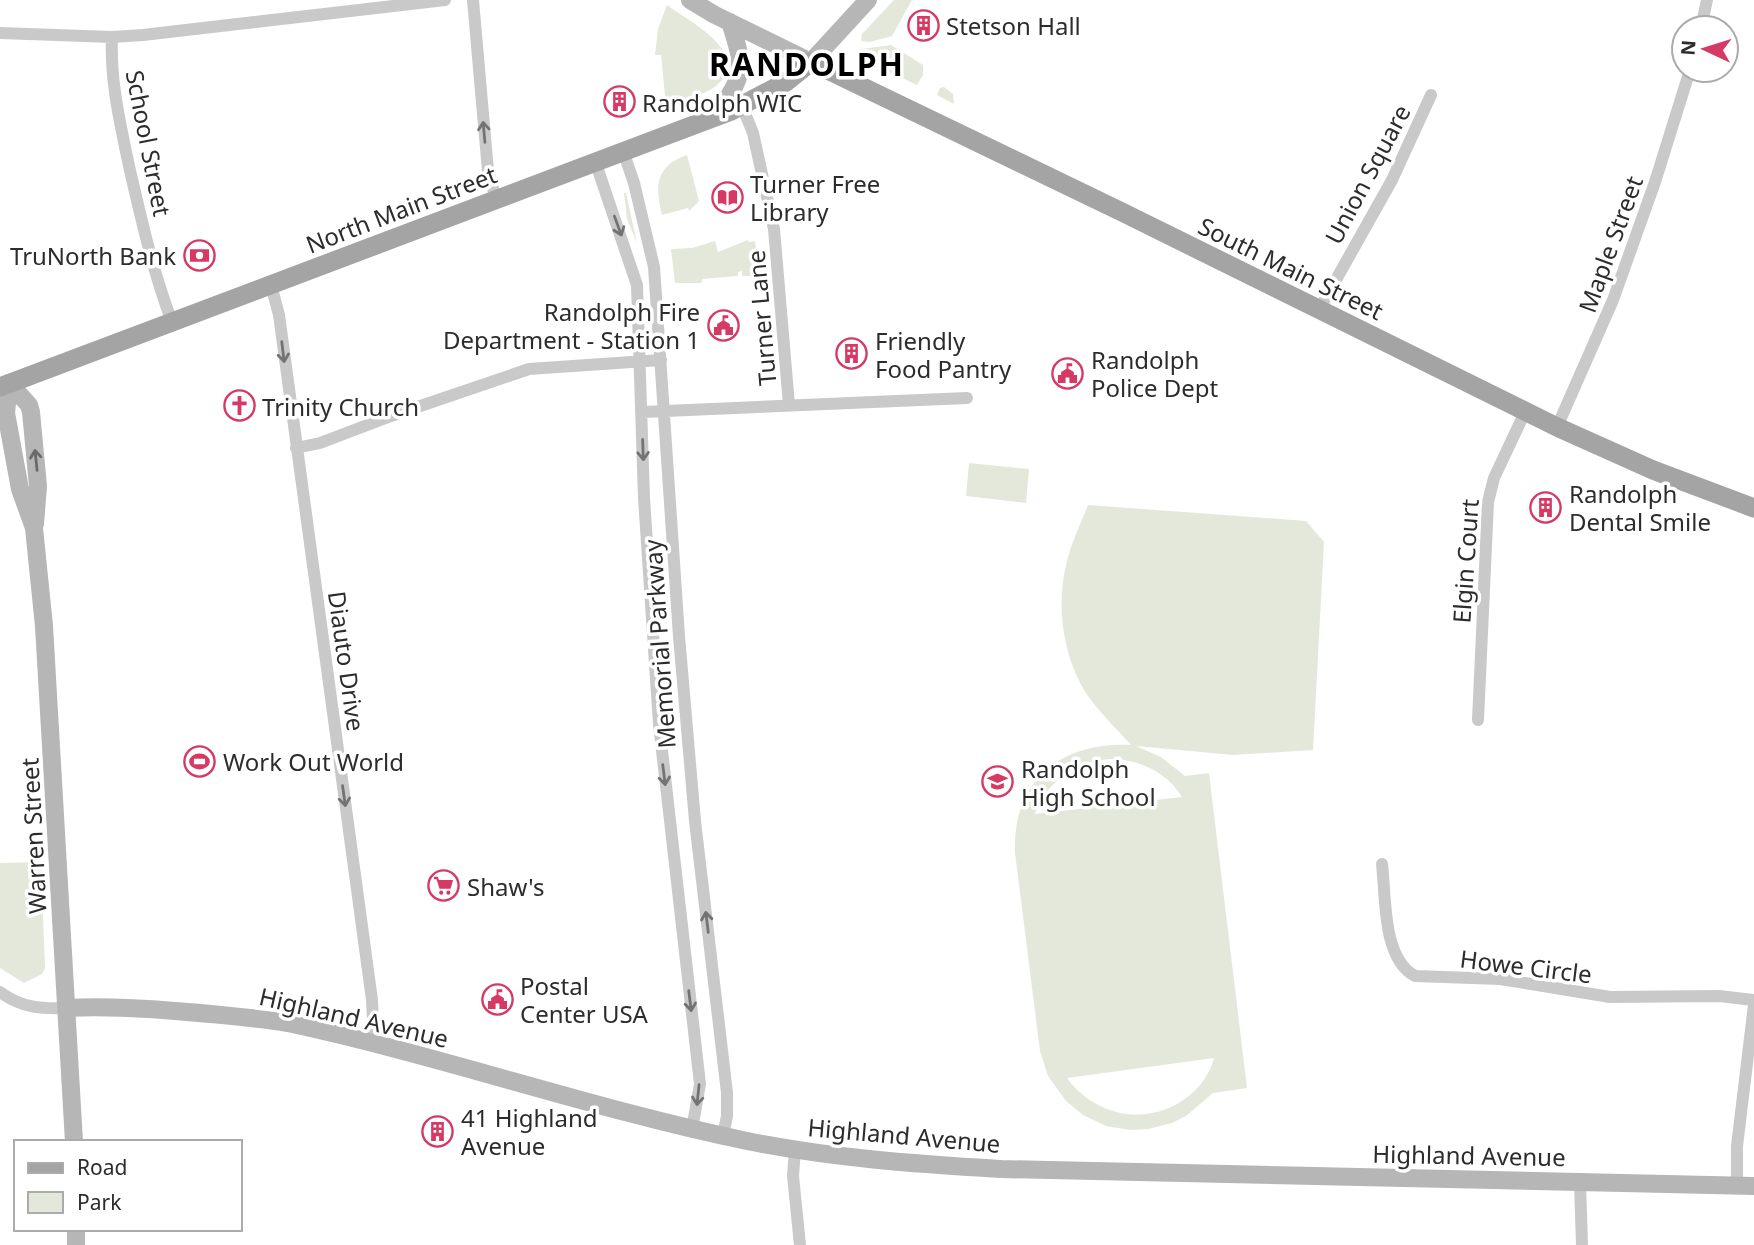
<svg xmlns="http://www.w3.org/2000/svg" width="1754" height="1245" viewBox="0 0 1754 1245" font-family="'Noto Sans',sans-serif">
	<rect width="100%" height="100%" fill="#fff"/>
	<path fill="#e4e8da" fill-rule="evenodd" d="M894,0H912L892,36L870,42L861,41L862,34Z
		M667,5C690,22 758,56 713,88C700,97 681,100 666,106L661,55H655L658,29Z
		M891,45L923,65V75L917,85L864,60L859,54L862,49Z
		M944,87L953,94L954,104L937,95L940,88Z
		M687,155L699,201L689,211L688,208L662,215C655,187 655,166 687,155Z
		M624,193H626L637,243L627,219Z
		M748,240L749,242L755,241L759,276H742V271L738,272V276L702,279V283H675L671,249L692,248L715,241L718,252Z
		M969,463L1029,469L1026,503L966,496Z
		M1088,505L1306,521L1324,542L1313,750L1233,755L1136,746L1161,757L1185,776L1209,773L1247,1088L1213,1093L1186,1116L1172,1123L1148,1129L1130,1130L1106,1126L1083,1115L1066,1101L1048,1076L1040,1051L1015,853C1012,780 1062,741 1131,745C1118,730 1103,716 1091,700C1063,662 1055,606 1067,561C1072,541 1081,523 1088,505ZM1118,759C1144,762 1168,774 1182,797L1035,814C1047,779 1081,758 1118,759ZM1214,1058C1211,1071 1202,1085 1191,1094C1152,1128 1096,1118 1067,1078Z
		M41,862L45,968L42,974L24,983L0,968V863Z"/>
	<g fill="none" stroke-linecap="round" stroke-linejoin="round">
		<path stroke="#c9c9c9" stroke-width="12" d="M473,0L488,171L496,199
			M1701,28L1707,0
			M0,33L112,37L143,35L445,0
			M112,37C110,81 120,123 129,166C141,218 153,272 172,322
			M742,106L753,133L774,229L789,405
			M623,151L634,183L654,267L679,636L695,821L727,1093V1116L723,1136
			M595,161L637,285L644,498L659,724L700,1084L692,1129
			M271,285L279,315L372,1000L373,1020L369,1043
			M1319,310L1392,180L1431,95
			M642,412L967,398
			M1557,427L1613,300L1655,182L1690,70
			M296,448L320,443L391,416L529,369L661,360
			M1478,720L1488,502L1494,478L1525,412
			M1382,864C1386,897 1382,958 1415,976L1500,979L1610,997L1719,996L1754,1000
			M0,992C22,1008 41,1009 67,1008
			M795,1150L793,1176L800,1245
			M1580,1183L1582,1245
			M1737,1186V1146L1754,1005"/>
		<path stroke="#b6b6b6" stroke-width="18" d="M690,0L715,15L811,62L868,0
			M716,116C744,74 746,71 730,22
			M9,383L6,413L20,489L34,528L44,626L74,1142
			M9,383L29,405L31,412L38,486L35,524
			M67,1008C103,1006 139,1008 175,1011C213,1014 250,1017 288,1023C442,1056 592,1109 747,1141C831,1158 916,1164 1001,1169L1754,1186
			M76,1229V1245"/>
		<path stroke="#a4a4a4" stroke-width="19" d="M0,387L731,111L786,82L811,62L1124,213L1557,427L1653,470L1754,508"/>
	</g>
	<defs><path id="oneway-shaft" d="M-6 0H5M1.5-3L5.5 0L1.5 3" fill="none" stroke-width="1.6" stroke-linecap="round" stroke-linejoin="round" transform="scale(1.75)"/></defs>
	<g stroke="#737373">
		<use href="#oneway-shaft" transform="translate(484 132) rotate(-95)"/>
		<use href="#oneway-shaft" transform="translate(618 226) rotate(70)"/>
		<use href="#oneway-shaft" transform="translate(283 352) rotate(83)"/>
		<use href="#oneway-shaft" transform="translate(643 450) rotate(88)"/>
		<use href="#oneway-shaft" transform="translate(664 775) rotate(83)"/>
		<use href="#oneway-shaft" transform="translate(344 796) rotate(82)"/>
		<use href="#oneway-shaft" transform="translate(707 922) rotate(-97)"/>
		<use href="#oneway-shaft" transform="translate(690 1001) rotate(83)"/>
		<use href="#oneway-shaft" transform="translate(698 1095) rotate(96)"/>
	</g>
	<use stroke="#6a6a6a" href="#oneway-shaft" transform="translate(36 460) rotate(-96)"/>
	<defs>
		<symbol id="building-ring" viewBox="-11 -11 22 22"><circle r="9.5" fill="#fff" stroke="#d63a64" stroke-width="1.5"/><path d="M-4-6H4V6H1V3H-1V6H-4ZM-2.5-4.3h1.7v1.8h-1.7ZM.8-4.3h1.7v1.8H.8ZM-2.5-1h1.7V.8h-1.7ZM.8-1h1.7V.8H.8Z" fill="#d63a64"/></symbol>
		<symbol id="library-ring" viewBox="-11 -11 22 22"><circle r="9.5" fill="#fff" stroke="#d63a64" stroke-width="1.5"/><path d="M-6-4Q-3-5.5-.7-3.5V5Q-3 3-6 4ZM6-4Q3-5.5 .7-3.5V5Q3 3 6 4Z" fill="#d63a64"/></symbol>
		<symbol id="bank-ring" viewBox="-11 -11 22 22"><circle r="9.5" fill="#fff" stroke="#d63a64" stroke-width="1.5"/><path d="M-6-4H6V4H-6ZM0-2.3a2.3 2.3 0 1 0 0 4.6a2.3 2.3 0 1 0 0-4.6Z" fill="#d63a64"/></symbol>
		<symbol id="civic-ring" viewBox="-11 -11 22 22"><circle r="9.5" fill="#fff" stroke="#d63a64" stroke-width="1.5"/><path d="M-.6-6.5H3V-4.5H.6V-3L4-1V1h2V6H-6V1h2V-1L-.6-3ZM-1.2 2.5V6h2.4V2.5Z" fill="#d63a64"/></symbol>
		<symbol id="church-ring" viewBox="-11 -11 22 22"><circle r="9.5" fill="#fff" stroke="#d63a64" stroke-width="1.5"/><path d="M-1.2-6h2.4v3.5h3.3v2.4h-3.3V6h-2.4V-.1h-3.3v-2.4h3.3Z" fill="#d63a64"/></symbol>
		<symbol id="stadium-ring" viewBox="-11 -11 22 22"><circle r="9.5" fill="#fff" stroke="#d63a64" stroke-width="1.5"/><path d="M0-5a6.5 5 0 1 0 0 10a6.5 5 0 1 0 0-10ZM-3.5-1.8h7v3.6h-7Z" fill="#d63a64"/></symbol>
		<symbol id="school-ring" viewBox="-11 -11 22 22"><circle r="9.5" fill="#fff" stroke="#d63a64" stroke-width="1.5"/><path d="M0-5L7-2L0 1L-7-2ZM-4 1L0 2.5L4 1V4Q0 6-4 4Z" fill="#d63a64"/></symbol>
		<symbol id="supermarket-ring" viewBox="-11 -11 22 22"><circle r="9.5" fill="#fff" stroke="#d63a64" stroke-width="1.5"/><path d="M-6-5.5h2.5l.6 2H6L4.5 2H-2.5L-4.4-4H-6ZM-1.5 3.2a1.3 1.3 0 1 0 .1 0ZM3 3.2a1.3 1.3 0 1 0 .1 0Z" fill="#d63a64"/></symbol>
	</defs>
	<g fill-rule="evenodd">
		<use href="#building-ring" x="906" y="8" width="35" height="35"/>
		<use href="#building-ring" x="602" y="84" width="35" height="35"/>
		<use href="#library-ring" x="710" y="180" width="35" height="35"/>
		<use href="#bank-ring" x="182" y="238" width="35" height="35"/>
		<use href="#civic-ring" x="706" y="308" width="35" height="35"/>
		<use href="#building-ring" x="834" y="336" width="35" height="35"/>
		<use href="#civic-ring" x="1050" y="356" width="35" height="35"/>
		<use href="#church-ring" x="222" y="388" width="35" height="35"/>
		<use href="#building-ring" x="1528" y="490" width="35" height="35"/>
		<use href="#stadium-ring" x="182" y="744" width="35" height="35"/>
		<use href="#school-ring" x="980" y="764" width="35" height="35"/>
		<use href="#supermarket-ring" x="426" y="868" width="35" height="35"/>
		<use href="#civic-ring" x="480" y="982" width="35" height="35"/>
		<use href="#building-ring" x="420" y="1114" width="35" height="35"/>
	</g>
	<g text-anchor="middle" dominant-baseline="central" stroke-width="7" stroke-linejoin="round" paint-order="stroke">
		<g font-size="24" fill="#2c2c2c" stroke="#fff" text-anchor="start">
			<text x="946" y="25">Stetson Hall</text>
			<text x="642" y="102">Randolph WIC</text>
			<text x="750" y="183">Turner Free<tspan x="750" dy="28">Library</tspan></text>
			<text x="176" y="255" text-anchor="end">TruNorth Bank</text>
			<text x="700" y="311" text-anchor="end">Randolph Fire<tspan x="700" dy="28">Department - Station 1</tspan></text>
			<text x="875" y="340">Friendly<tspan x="875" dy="28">Food Pantry</tspan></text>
			<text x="1091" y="359">Randolph<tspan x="1091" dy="28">Police Dept</tspan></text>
			<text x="262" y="406">Trinity Church</text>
			<text x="1569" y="493">Randolph<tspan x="1569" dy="28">Dental Smile</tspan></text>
			<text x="223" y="761">Work Out World</text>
			<text x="1021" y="768">Randolph<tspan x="1021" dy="28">High School</tspan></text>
			<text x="467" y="886">Shaw's</text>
			<text x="520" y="985">Postal<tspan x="520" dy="28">Center USA</tspan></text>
			<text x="461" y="1117">41 Highland<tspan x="461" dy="28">Avenue</tspan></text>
		</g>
		<g font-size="24" fill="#2c2c2c" stroke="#fff">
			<text transform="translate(149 143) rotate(79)">School Street</text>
			<text transform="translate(1367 174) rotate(-62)">Union Square</text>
			<text transform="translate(401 209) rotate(-21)">North Main Street</text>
			<text transform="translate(1610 244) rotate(-70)">Maple Street</text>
			<text transform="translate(1291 268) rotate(26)">South Main Street</text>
			<text transform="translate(761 318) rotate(-95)">Turner Lane</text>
			<text transform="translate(1465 561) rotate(-86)">Elgin Court</text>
			<text transform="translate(659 644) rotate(-94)">Memorial Parkway</text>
			<text transform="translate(347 661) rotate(82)">Diauto Drive</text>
			<text transform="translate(33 836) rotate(-93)">Warren Street</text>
			<text transform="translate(1526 966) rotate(7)">Howe Circle</text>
			<text transform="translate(354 1017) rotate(13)">Highland Avenue</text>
			<text transform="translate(904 1135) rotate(5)">Highland Avenue</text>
			<text transform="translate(1469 1155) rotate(1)">Highland Avenue</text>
		</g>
		<g font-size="32" font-weight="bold" letter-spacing="2" fill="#000" stroke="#fff">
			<text x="807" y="63">RANDOLPH</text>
		</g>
	</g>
	<rect x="14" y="1140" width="228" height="91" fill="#ffffff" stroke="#ababab" stroke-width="2"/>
	<rect x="28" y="1163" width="35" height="10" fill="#a4a4a4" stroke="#ababab" stroke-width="2"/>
	<text x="77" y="1175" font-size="21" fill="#2c2c2c">Road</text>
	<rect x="28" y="1192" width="35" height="21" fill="#e4e8da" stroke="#ababab" stroke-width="2"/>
	<text x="77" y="1210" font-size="21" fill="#2c2c2c">Park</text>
	<g transform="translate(1705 49) rotate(274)"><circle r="33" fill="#ffffff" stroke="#ababab" stroke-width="2"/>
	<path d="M0-5L12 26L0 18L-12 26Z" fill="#d63a64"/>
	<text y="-10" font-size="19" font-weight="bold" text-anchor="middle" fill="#2c2c2c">N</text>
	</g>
</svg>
